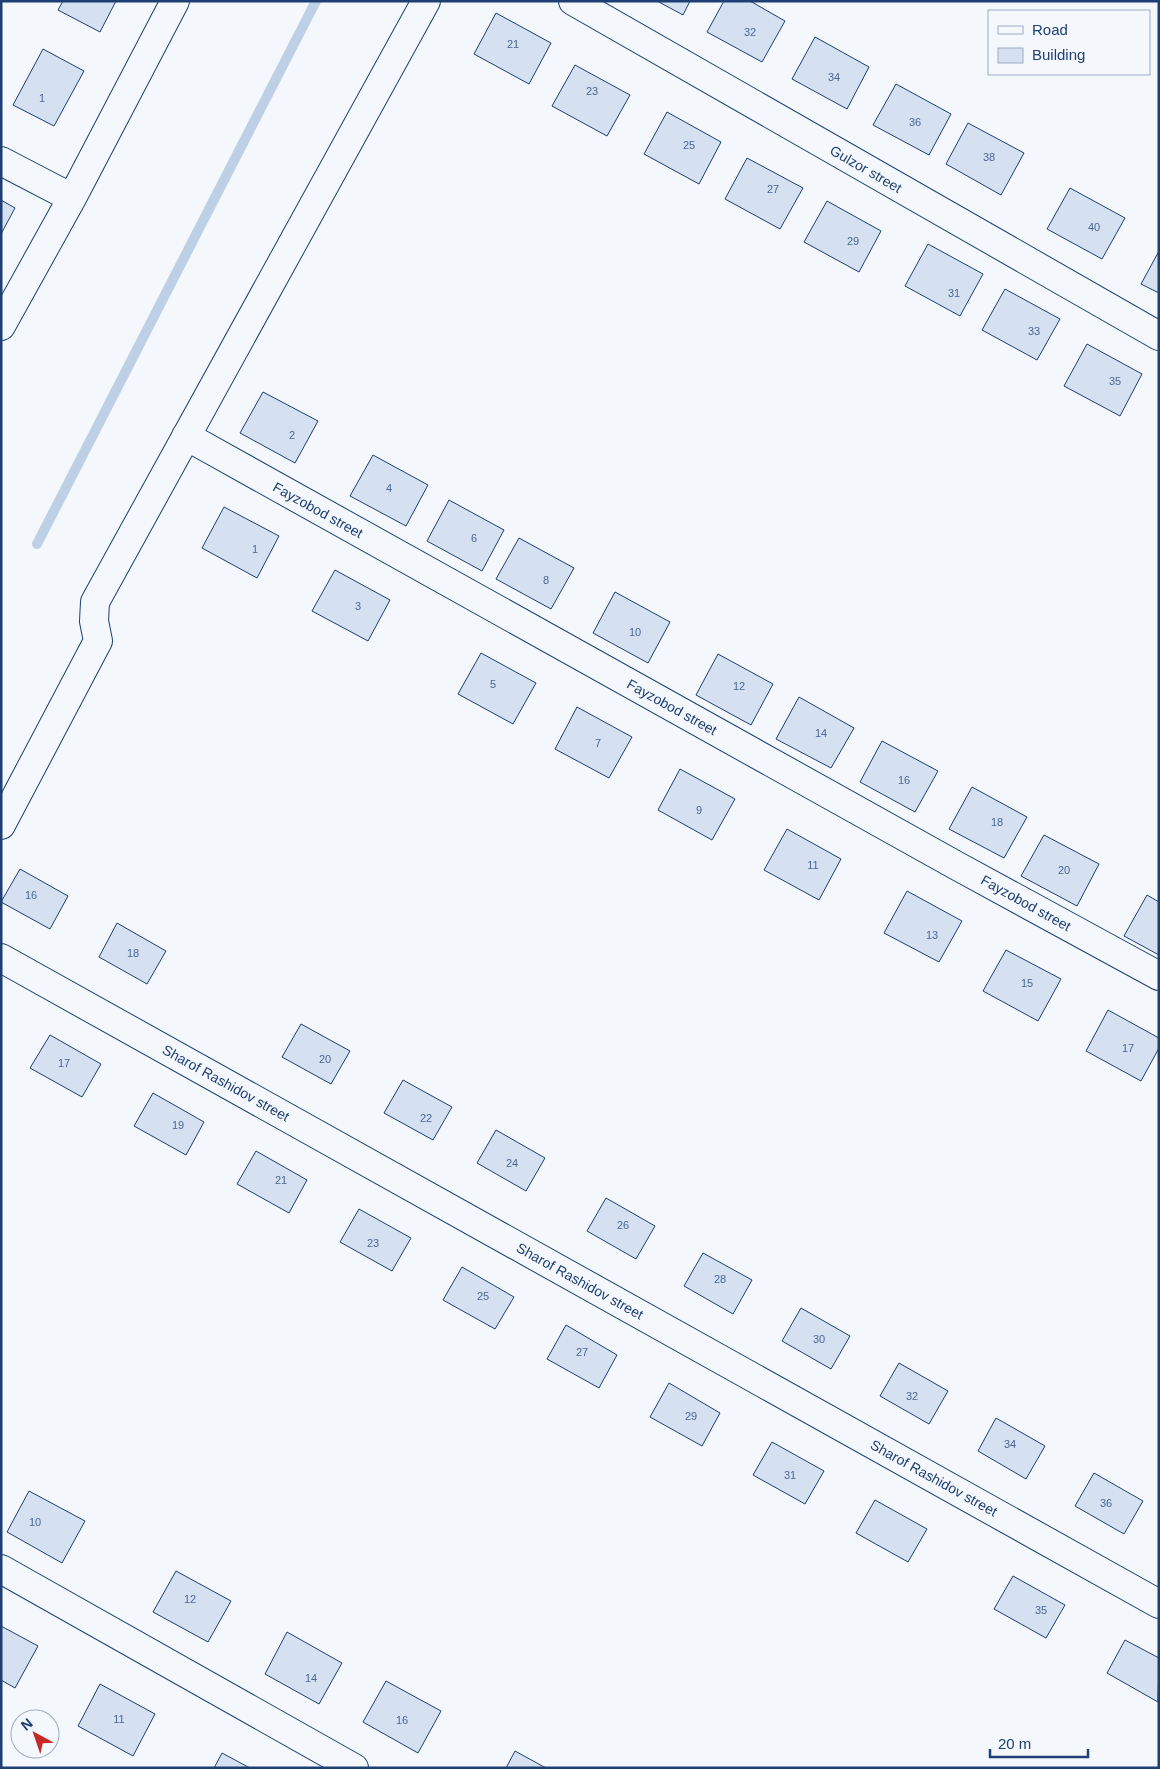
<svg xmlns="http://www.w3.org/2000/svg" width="1160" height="1769" viewBox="0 0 1160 1769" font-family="Helvetica,sans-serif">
	<rect width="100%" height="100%" fill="#f4f7fb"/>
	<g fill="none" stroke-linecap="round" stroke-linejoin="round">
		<path stroke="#bed0e5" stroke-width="10" d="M37,544L316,1"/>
	</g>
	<path fill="#d5e0f0" stroke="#1d3f73" d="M63,1H116L100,32L58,10Z
		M657,1H690L683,15Z
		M724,1H750L785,21L762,62L707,32Z
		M496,13L551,43L529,84L474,54Z
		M815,37L869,67L847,109L792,79Z
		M43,49L84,71L54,126L13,105Z
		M575,65L630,95L607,136L552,106Z
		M896,84L951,114L929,155L873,125Z
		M667,112L721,142L699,184L644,154Z
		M968,123L1024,153L1001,195L946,164Z
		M747,158L803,188L780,229L725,199Z
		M1070,188L1125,218L1102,259L1047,229Z
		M1,200L15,208L1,234Z
		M827,201L881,231L859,272L804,242Z
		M928,244L983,274L960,316L905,286Z
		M1159,251V293L1141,284Z
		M1005,289L1060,319L1037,360L982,330Z
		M1087,344L1142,374L1120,416L1064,386Z
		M263,392L318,421L295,463L240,433Z
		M373,455L428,485L406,526L350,496Z
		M449,500L504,530L482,571L427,541Z
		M224,507L279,536L257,578L202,548Z
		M519,538L574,568L551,609L496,579Z
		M335,570L390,600L368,641L312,611Z
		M615,592L670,622L648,663L593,633Z
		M481,653L536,683L513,724L458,694Z
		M718,654L773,684L751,725L696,695Z
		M799,697L854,728L831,768L776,739Z
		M577,707L632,737L609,778L555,749Z
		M882,741L938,771L915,812L860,782Z
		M680,769L735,799L712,840L658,810Z
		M972,787L1027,817L1004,858L949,829Z
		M787,829L841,859L819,900L764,870Z
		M1044,835L1099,864L1077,906L1021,876Z
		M20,869L68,896L50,929L1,902Z
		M907,891L962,921L939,962L884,933Z
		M1147,895L1159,902V955L1124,936Z
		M117,923L166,951L147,984L99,957Z
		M1006,950L1061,979L1038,1021L983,991Z
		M1108,1010L1159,1038V1048L1141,1081L1086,1051Z
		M301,1024L350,1051L331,1084L282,1057Z
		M50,1035L101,1064L82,1097L30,1068Z
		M403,1080L452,1107L433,1140L384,1113Z
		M153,1093L204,1122L186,1155L134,1126Z
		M496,1130L545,1158L526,1191L477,1163Z
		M256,1151L307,1180L289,1213L237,1184Z
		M606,1198L655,1226L636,1259L587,1231Z
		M359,1209L411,1238L392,1271L340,1242Z
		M703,1253L752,1280L733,1314L684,1286Z
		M462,1267L514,1297L495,1329L443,1300Z
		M801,1308L850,1336L831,1369L782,1341Z
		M566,1325L617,1355L599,1388L547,1359Z
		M899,1363L948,1391L929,1424L880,1396Z
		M669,1383L720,1413L702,1446L650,1417Z
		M996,1418L1045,1446L1026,1479L978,1451Z
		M772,1442L824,1471L805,1504L753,1475Z
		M1094,1473L1143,1501L1124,1534L1075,1506Z
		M29,1491L85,1521L62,1563L7,1532Z
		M875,1500L927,1529L908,1562L856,1533Z
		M176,1571L231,1601L208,1642L153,1612Z
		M1013,1576L1065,1605L1046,1638L994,1609Z
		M1,1626L38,1646L15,1688L1,1680Z
		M287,1632L342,1663L319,1704L265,1674Z
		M1125,1640L1159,1658L1158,1702L1107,1673Z
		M386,1681L441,1711L418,1753L363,1722Z
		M100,1684L155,1714L133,1756L78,1726Z
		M515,1751L546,1768H506Z
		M222,1753L250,1768H214Z"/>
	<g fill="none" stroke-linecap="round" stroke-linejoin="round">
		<defs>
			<path id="minor" d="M573,1L1159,336
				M1,161L72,198
				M1,326L72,198L175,1
				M186,436L959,867L1159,976
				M1,825L98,641L94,621L95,602L426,1
				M1,958L1159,1604
				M1,1569L354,1768"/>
		</defs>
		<use href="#minor" stroke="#1d3f73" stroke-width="30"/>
		<use href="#minor" stroke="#f4f7fb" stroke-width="28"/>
	</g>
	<g text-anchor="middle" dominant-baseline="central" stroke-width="4" stroke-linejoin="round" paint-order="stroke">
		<g font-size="11" fill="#4b6792">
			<text x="750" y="32">32</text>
			<text x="513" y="44">21</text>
			<text x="834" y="77">34</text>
			<text x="592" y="91">23</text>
			<text x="42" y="98">1</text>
			<text x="915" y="122">36</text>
			<text x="689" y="145">25</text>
			<text x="989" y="157">38</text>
			<text x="773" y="189">27</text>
			<text x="1094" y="227">40</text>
			<text x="853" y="241">29</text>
			<text x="954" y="293">31</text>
			<text x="1034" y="331">33</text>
			<text x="1115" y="381">35</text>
			<text x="292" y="435">2</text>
			<text x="389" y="488">4</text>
			<text x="474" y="538">6</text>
			<text x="255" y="549">1</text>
			<text x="546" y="580">8</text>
			<text x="358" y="606">3</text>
			<text x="635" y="632">10</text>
			<text x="493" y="684">5</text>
			<text x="739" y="686">12</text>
			<text x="821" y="733">14</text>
			<text x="598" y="743">7</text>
			<text x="904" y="780">16</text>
			<text x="699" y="810">9</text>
			<text x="997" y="822">18</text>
			<text x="813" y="865">11</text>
			<text x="1064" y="870">20</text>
			<text x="31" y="895">16</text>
			<text x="932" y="935">13</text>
			<text x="133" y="953">18</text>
			<text x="1027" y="983">15</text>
			<text x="1128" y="1048">17</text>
			<text x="325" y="1059">20</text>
			<text x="64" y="1063">17</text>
			<text x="426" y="1118">22</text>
			<text x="178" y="1125">19</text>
			<text x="512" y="1163">24</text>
			<text x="281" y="1180">21</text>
			<text x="623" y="1225">26</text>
			<text x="373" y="1243">23</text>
			<text x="720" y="1279">28</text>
			<text x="483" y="1296">25</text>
			<text x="819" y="1339">30</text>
			<text x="582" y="1352">27</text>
			<text x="912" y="1396">32</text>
			<text x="691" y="1416">29</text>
			<text x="1010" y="1444">34</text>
			<text x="790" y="1475">31</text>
			<text x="1106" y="1503">36</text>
			<text x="35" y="1522">10</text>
			<text x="190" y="1599">12</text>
			<text x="1041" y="1610">35</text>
			<text x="311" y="1678">14</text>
			<text x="119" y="1719">11</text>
			<text x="402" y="1720">16</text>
		</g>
		<g font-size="14" fill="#1d3f73" stroke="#f4f7fb">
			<text transform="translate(866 169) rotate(30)">Gulzor street</text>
			<text transform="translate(318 510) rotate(29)">Fayzobod street</text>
			<text transform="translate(672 707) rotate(29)">Fayzobod street</text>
			<text transform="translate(1026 903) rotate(29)">Fayzobod street</text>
			<text transform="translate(226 1083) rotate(29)">Sharof Rashidov street</text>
			<text transform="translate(580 1281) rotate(29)">Sharof Rashidov street</text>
			<text transform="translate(934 1478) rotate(29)">Sharof Rashidov street</text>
		</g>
	</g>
	<rect width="1160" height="1769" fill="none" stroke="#1d3f73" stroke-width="5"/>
	<rect x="988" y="10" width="162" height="65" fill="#f4f7fb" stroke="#9eadc5"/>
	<rect x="998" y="26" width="25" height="8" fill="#f4f7fb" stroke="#9eadc5"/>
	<text x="1032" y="35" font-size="15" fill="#1d3f73">Road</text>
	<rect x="998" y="48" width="25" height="15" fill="#d5e0f0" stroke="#9eadc5"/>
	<text x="1032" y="60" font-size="15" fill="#1d3f73">Building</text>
	<g transform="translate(35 1734) rotate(320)"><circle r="24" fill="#f4f7fb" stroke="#9eadc5"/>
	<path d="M0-4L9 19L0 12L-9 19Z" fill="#c62828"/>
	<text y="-8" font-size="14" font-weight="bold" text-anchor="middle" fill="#1d3f73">N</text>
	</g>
	<path d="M990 1749v8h98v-8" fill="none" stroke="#1d3f73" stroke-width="2.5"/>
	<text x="998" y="1749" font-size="15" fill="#1d3f73" stroke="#f4f7fb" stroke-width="4" paint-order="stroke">20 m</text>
</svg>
